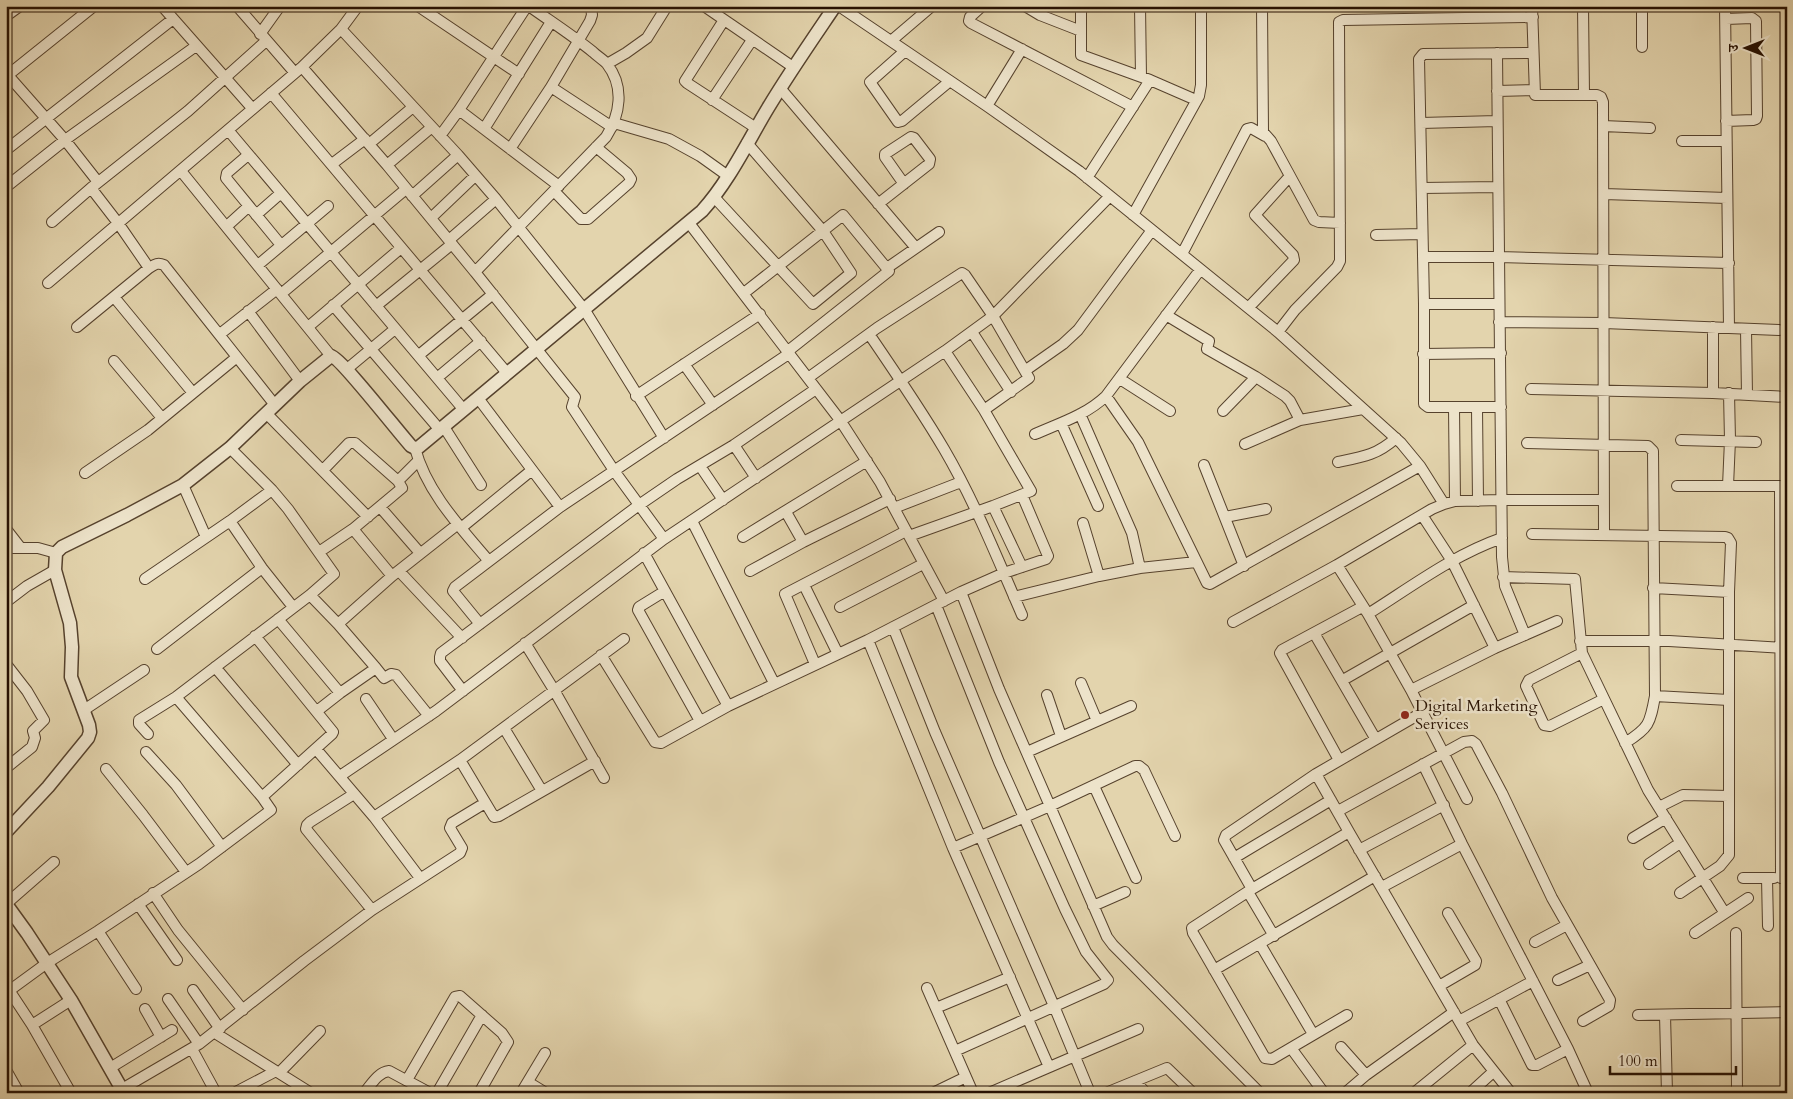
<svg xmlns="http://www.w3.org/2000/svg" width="1793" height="1099" viewBox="0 0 1793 1099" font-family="Cardo,'Noto Serif Devanagari',serif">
	<rect width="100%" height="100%" fill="#e3d4ad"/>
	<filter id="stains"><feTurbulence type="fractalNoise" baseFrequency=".004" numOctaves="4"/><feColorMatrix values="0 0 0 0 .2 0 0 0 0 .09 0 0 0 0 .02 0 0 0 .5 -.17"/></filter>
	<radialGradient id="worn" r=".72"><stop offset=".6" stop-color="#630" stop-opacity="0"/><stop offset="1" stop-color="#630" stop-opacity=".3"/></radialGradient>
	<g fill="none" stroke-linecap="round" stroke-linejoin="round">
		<defs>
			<path id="minor" d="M162,6L252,108
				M237,6L295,73
				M418,6L519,74
				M529,6C550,21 572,35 593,52C597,56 604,60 607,64C625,87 620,115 606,137L475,272L575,397L572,407L615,472L664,539
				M704,6L793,67
				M839,6L987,106L1079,171L1278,332L1401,443L1420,466L1444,504L1455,501L1502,500H1604
				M982,6L970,17L969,21L971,23L1133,107
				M1025,6L1040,15L1081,31
				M1081,6V55L1150,80L1196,100
				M1140,6L1141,77
				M1262,6L1263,132L1271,141L1314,220L1319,222L1340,223
				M1532,6L1535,95H1597L1601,97L1603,102L1604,535
				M1583,6L1584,95
				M1725,6L1729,328
				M6,16L20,6
				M1726,19L1752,18L1756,21L1757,116L1756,119L1753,120L1726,121
				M724,20L685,81L687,83L756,128
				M341,29L458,155L496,199L584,309L664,438
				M260,34L280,6
				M891,41L932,6
				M1642,47V6
				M905,51L870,82L898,122L902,121L950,81
				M1497,53L1502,557L1505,586L1525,635
				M607,64L626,53L647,38L667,6
				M302,67L387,165L475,272
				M6,73L65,140L98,182
				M8,75L94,6
				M551,87L612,127
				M780,88L916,248
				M1497,91L1533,90
				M271,93L507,373
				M712,100L752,40
				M987,106L1022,49
				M459,110L559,186
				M614,123L669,139L700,156L728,176
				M1421,123L1497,121
				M1603,126L1650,128
				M484,129L551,22
				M228,130L464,410
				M440,136L459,110L527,6
				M1682,141H1726
				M369,144L413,107
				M510,149L551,87L590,21L592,15L591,6
				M6,150L173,19
				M248,155L227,173L226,178L281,245
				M332,164L365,139
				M387,165L432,127
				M181,171L331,356
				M1087,178L1150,80
				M6,187L65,140L196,46
				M91,188L118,223L149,268
				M1422,188L1498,187
				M554,191L581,219H588L629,183L631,179L627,173L596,147
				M1604,194L1727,198
				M412,196L458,155
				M714,197L813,304L851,273L823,231L747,143
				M878,204L929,164L930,159L914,138L911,137L885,154V157L904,184
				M256,215L281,193
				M1133,215L1199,96L1201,85V6
				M431,218L475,176
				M52,222L91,188L188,111L266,41
				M689,223L840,420L880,482L944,601
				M227,226L249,206
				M1376,235L1422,234
				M449,240L496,199
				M1182,254L1247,129L1251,128L1265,136
				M1423,257H1499L1729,263
				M258,265L328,206
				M887,268L939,232
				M48,283L302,67L341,29L358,6
				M744,293L843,215L889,271L788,351
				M281,294L406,189
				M114,297L193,393
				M1424,304H1499
				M333,305L440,430
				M376,306L452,244
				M1249,307L1294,260L1293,255L1255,215L1290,176
				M248,311L300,381
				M1166,315L1209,341L1207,349L1256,377L1285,396L1290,401L1300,420
				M1499,322L1604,323L1779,330
				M77,327L149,268C154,265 157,262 164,265L275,405
				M308,327L401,248
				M1713,327V393
				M1746,329L1747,395
				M972,332L1011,392
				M1278,332L1295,310L1337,267L1340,261L1339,22L1343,20L1533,17
				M220,334L277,289
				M869,334C895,372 921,410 944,449C975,502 998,560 1022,615
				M1423,354L1501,353
				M419,355L493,294
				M114,361L162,418
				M684,364L713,405
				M347,369L395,329
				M1026,370L1063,344L1078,330L1152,230
				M437,378L481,341
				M808,378L877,328L962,273L965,275L993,316L1029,378L984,410
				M1120,379L1170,411
				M1531,389L1713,393L1787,397
				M636,396L760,314
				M1106,396L1138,442L1207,583L1210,584L1420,466
				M478,398L560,507
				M1501,407H1428L1424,404V304L1419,59L1423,54L1533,53
				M1454,408L1455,501
				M1477,408L1478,501
				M1223,411L1256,377
				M266,413L368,517
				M1080,414L1132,533L1140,568
				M1061,423L1098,506
				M444,427L481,485
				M1035,434C1060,423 1086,415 1106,396L1200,270
				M1681,440L1756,442
				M1527,443L1648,446L1653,451L1655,696C1650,724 1649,728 1625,743
				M1245,444L1300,420L1363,409
				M734,445L756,478
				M415,448C426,491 460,527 488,560
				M1338,462C1363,457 1377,455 1396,438
				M1204,465L1244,566
				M700,466L723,500
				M85,473L148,430L237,357
				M398,481L418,461
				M183,485L206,537
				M1677,486H1780L1781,878
				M1728,486L1730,440L1729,393
				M993,506L1022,567
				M380,507L420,553
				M894,508L961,482
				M786,512L803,542
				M1422,515L1452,561L1495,648
				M1225,517L1266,509
				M230,521L262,568L293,607
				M692,521L774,683
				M1083,523L1099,576
				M461,528L532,470
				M6,529L20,547
				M353,529L392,576
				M1532,534L1725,537L1728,538L1731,543L1729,592V855L1720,866L1680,893
				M909,536L993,506L1031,491L984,410L945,351
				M743,537L867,461
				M6,548H38L56,553
				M319,552L353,529L402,488L398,481L355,443H349L323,470
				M644,553L728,706
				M1337,565L1368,614L1411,690L1467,799
				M399,571L462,638
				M750,571L803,542L890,499
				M1503,577L1575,579L1582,653L1648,790L1724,912
				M145,579L230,521L272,490
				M804,585L838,654
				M1653,588L1729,592
				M665,591L639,607L638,610L700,721
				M961,592L999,689L1107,937L1113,945L1260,1093
				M310,595L338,624L376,668L340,693L317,711
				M1014,597L1099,576L1140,568L1196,562
				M6,602L27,586L55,570
				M936,605L999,762L1065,909L1086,952L1108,980L1104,984L955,1051
				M840,607L923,564
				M1368,614C1411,587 1453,555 1502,538
				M278,619L340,693
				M1233,622L1337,565L1432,509L1444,504
				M338,624L392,576L458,524
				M480,624L453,591L455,587L560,507L790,353
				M893,627L935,732L1054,1006L1090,1093
				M1314,633L1375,738
				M255,636L333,732L332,734L262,797
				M868,640L953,848L1049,1067
				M1580,641H1669L1786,648
				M525,643L554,690L604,778
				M157,649L262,568
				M1582,653L1529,680L1526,686L1544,725L1550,726L1604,699
				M601,655L655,742L661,743L728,706L868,640L961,592L1004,573L1046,559L1048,556L1022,495
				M6,664L27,691L44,720L33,731L35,738L32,747L6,768
				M815,664L785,594L906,531
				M215,667L298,765
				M376,668L384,678L391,674L396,675L429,716
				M1343,680L1474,605
				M1081,683L1097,721
				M1411,690L1495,648L1557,621
				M463,691L440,661V657L441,653L639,505L677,479L734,445L816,389
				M1047,695L1061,736
				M1655,696L1729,700
				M366,699L393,739
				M84,710L144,670
				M504,728L542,791
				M148,734L139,724V720L176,697L310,595L334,574L288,509L272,490L230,448
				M316,749L374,817L420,878
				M146,752L176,785L222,847
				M1027,752L1131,706
				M460,760L494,817L499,816L595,761
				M1339,760L1280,653L1282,650L1362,607
				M1423,764L1462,844L1568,1049L1588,1093
				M106,769L143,815L186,872
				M1316,774L1349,832
				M340,776L436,711L664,539L945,351L993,316L1109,197
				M1094,786L1136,878
				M354,794L310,822L307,825L306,829L372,910
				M1659,807L1683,795L1729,796
				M1338,811L1464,742L1472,741L1476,744L1502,793L1552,898L1610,1000L1609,1006L1583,1021
				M374,817L460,760L624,639
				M1633,838L1666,818
				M953,848L1050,806L1135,766H1139L1144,770L1175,836
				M1359,850L1444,805
				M1234,858L1331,800
				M1649,864L1680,843
				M1743,878H1774
				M1767,878L1768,926
				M1382,887L1462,844
				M1252,889L1224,840L1226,835L1316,774L1423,712
				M1248,892L1274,936
				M153,893L178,930L243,1010
				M6,904L54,862
				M138,904L177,960
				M1093,906L1125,892
				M98,931L136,989
				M1695,933L1748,898
				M1736,933L1737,1093
				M1535,942L1567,925
				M1260,944L1313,1034
				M1214,970L1375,876
				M1558,980L1590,965
				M1439,986L1475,965L1476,961L1448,913
				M927,988L973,1093
				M9,990L32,1025L71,1093
				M193,990L220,1029
				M6,993L47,963L98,931L199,864L271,810L262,797L176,697
				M168,999L199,1044
				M1499,999L1532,1065H1537L1568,1049
				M936,1008L1010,977
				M145,1009L161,1037
				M1347,1015L1272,1059L1265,1058L1193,933L1192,928L1252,889L1349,832L1473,1045L1511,1093
				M1638,1015L1787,1012
				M1665,1015L1667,1093
				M1459,1021L1533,981
				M32,1025L71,1000
				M215,1033L311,1093
				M1341,1047L1366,1075
				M1291,1048L1324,1093
				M192,1049L216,1093
				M110,1068L172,1030
				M6,1070L19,1093
				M279,1073L320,1031
				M407,1080L455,997L460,996L502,1033L508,1042L479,1093
				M1135,1081L1146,1093
				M528,1082L546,1093
				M122,1089L199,1044L304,961L372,910L460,853L462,848L450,828L452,823L485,803
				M234,1093L276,1071
				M364,1093C371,1085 378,1072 389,1071L430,1093
				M437,1093L482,1015
				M521,1093L545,1053
				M933,1093L966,1077
				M989,1093L1138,1029
				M1106,1093L1167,1068L1193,1093
				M1345,1093L1366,1075L1454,1012
				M1414,1093L1473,1045
				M1470,1093L1493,1072"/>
			<path id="tertiary" d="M6,832L48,787L88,738L90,732L89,725L71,677L72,647L70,623L55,570L56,553L62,547L127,515L183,485L230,448L300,381L331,356C341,358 399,433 411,446L415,448L419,447L702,211C729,181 747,143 768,108C789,73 812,40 835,6
				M6,904L27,933L71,1000L124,1093"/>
		</defs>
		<use href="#minor" stroke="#56422d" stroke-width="12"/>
		<use href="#tertiary" stroke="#56422d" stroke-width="15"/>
		<use href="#minor" stroke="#ede3ca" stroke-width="10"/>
		<use href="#tertiary" stroke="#ede3ca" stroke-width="12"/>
	</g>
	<circle fill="#8f2418" stroke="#ede3ca" stroke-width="2" cx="1405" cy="715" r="5"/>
	<g text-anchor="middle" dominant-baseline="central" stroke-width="5" stroke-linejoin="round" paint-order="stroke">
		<g font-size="16" fill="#271102" stroke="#ede3ca" text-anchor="start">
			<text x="1415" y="706">Digital Marketing<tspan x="1415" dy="18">Services</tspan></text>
		</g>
	</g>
	<rect width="1793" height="1099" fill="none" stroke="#e3d4ad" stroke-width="25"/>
	<rect x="8" y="8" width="1778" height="1084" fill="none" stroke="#271102" stroke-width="2.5"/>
	<rect x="12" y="12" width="1768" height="1074" fill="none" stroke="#271102"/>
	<g transform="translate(1746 48) rotate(270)" stroke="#ede3ca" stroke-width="4" paint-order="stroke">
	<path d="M0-4L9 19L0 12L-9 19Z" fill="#271102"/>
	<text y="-8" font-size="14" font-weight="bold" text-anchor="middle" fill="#271102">उ</text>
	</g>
	<path d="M1610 1066v8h126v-8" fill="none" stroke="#271102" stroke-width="2.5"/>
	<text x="1618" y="1066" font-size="15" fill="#271102" stroke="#ede3ca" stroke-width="4" paint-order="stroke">100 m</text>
	<rect width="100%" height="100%" filter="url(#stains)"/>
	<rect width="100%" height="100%" fill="url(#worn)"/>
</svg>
